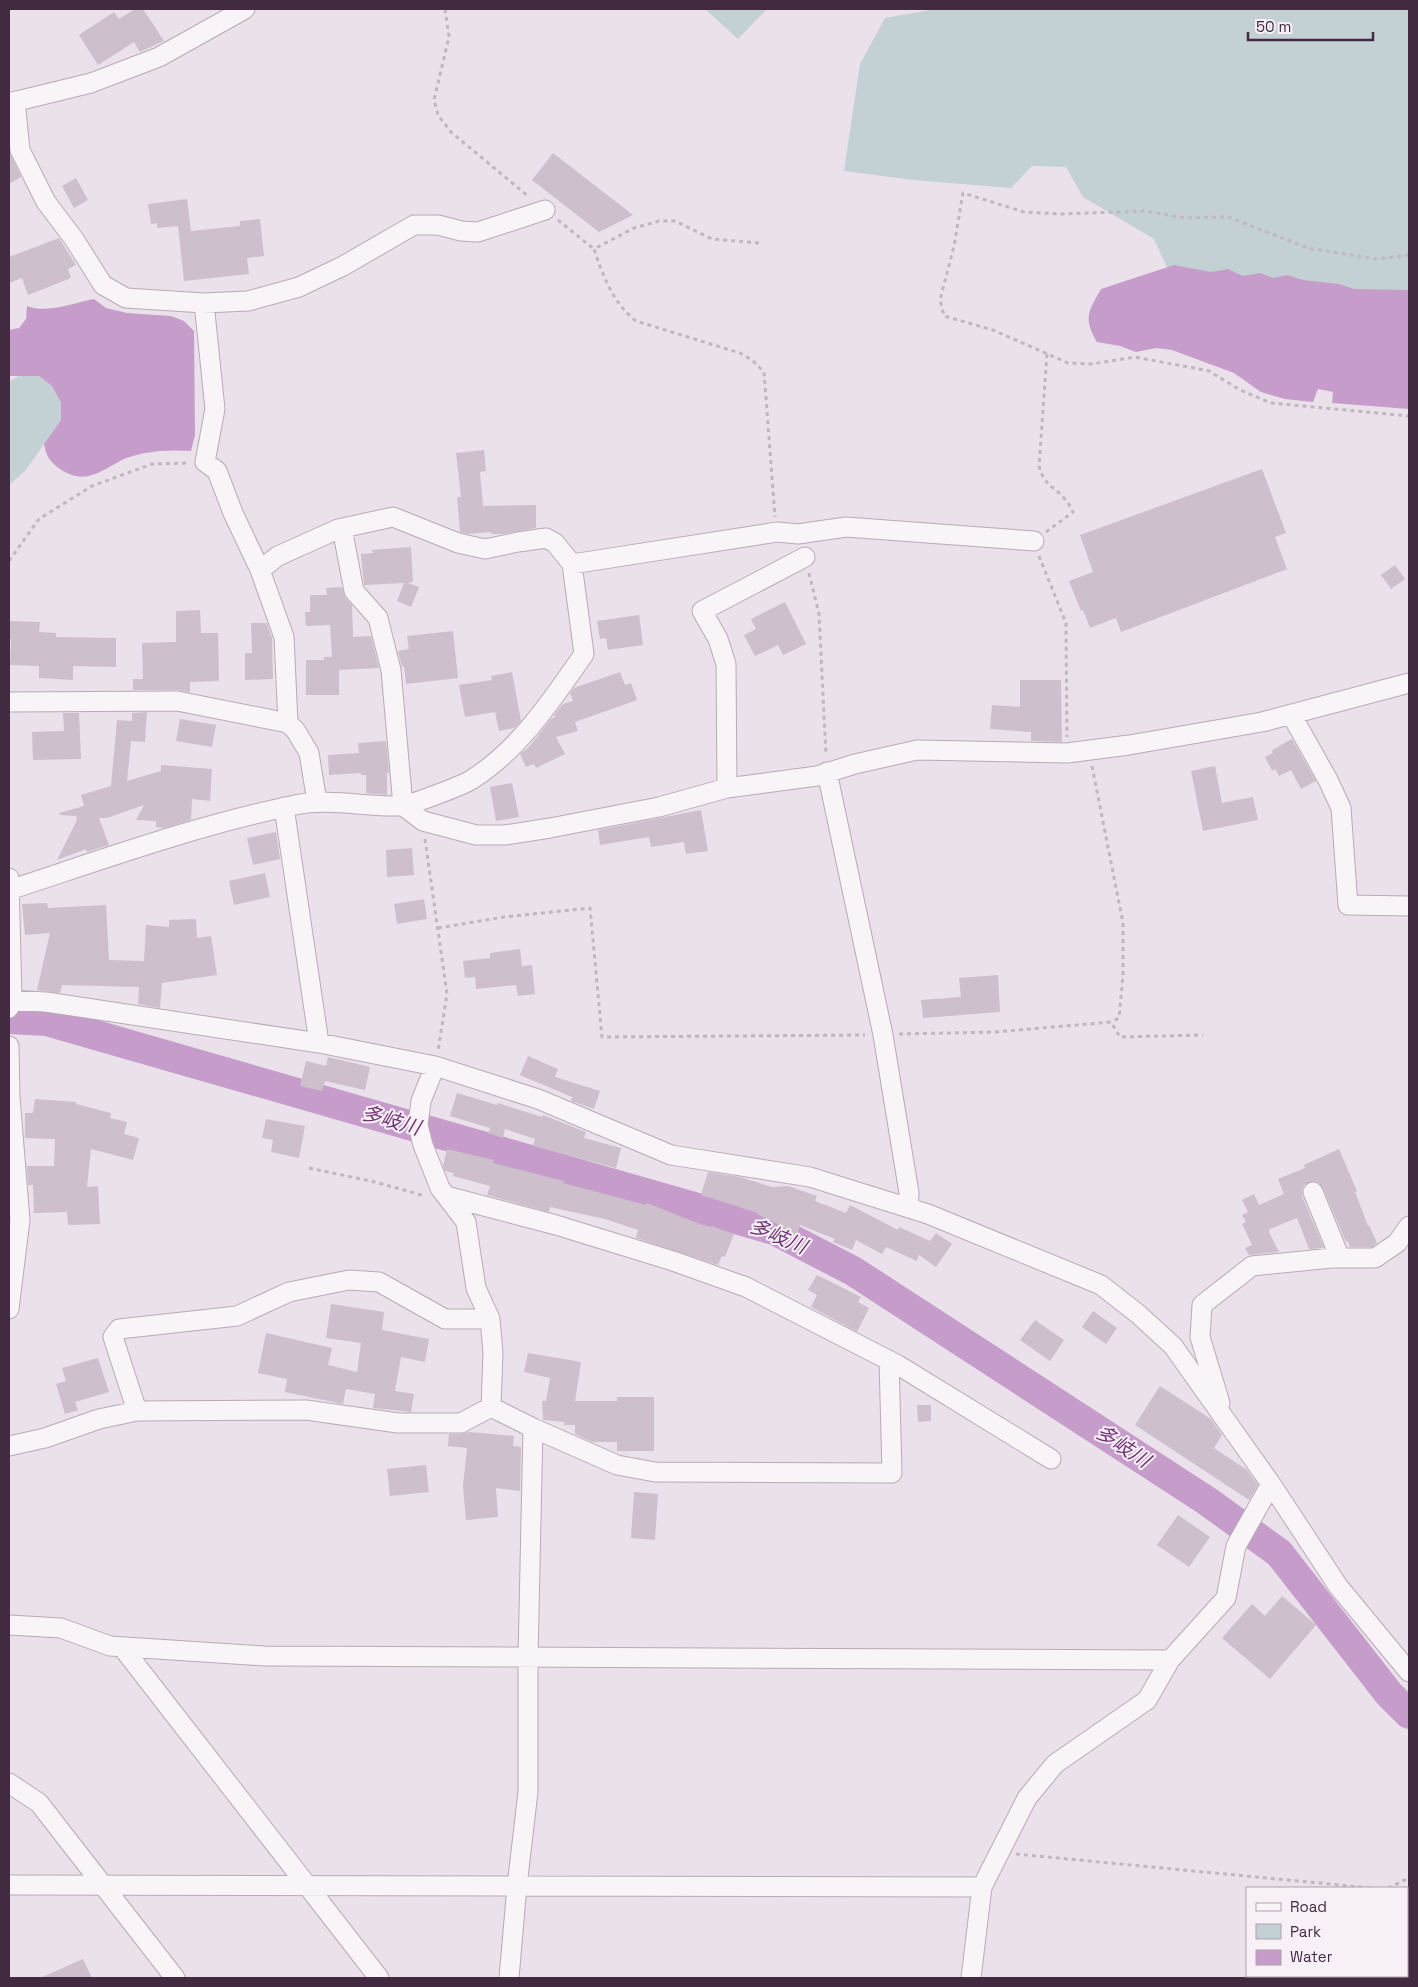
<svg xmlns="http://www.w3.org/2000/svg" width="1418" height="1987" viewBox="0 0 1418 1987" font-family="'Space Grotesk','Noto Sans JP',sans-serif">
	<rect width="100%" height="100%" fill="#eae1ea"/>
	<path fill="#c3d1d4" d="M705,9H767L738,39Z
		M936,9H1409V311L1176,287L1154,239L1083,197L1066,167L1032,166L1011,188L913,180L844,171L860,64L885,18Z
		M20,375L39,376L52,386L61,403V420L25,471L9,485V382Z"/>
	<path fill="#c69dca" d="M1174,265L1211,272L1228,269L1243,276L1260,273L1273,278L1287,275L1303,280L1339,284L1354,289L1409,290V409L1332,403L1333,392L1318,389L1313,402L1285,399L1261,392L1234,373L1172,350L1156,348L1136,352L1120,346L1097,342C1083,318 1088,312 1101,289Z
		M94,299L106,308L127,313L171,316L184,321L194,331L195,435L191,451C176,450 161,450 145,453C137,455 127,457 120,461C98,473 84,485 60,469C50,462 46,456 44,444L61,420V403L52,386L39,376H9V330L19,328L26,319L27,306C47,314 73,303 94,299Z"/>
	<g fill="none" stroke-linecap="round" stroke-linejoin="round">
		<path stroke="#c69dca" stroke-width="30" d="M9,1019L47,1021L774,1230L853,1271L1207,1501L1279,1553L1389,1694L1409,1714"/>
	</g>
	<path fill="#cdbfcc" d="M135,9H143L164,41L140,52L134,42L98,65L79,35L114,12L119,19Z
		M9,151L21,177L9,184Z
		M553,153L633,215L599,232L532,180Z
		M76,178L88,200L74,208L62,186Z
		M187,199L191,231L240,226V221L260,219L264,256L247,258L249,274L184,281L178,226L157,228V223L151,224L148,204Z
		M59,238L76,265L68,269L71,278L28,295L22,278L9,283V257Z
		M484,450L486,471L480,472L483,506L536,505V528L503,534H491V532L467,534L460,532L457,497H461L456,453Z
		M1262,469L1286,533L1275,537L1287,569L1121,632L1116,618L1090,628L1083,610L1081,611L1069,581L1093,572L1080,535Z
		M411,547L413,582L408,583L419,587L411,607L397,601L404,583L364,585L361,554L373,553L372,550Z
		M1395,565L1405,579L1391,589L1381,575Z
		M342,587L345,598L352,605L353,637L371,636L379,668L339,670V695H306V660H324V657H332L330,625L306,626L305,612H310V595H327L326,588Z
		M785,602L806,644L783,655L778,645L755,656L744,635L756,629L751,619Z
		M200,610L201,633H218L219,681L190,682V692L177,690H133V679H143L142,643L176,642V611Z
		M639,615L643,645L608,650L606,638L600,639L597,621Z
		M9,621L40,622L39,632L56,633V637L116,638V667L73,666V680L39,678V666L10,665L11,639H9Z
		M251,623H267L272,638L273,679L245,680V653H252Z
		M453,631L458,678L406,684L404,666L402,667L398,651L409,649L407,636Z
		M512,672L521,721L514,728L499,731L495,712L465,717L459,685L492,680L491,676Z
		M620,672L625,685L631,683L637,700L575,722L578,731L556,737L565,754L536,768L534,764L526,767L520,754L528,748L551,719L555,717L554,715L563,704L573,701L570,693L574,688Z
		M1020,680H1061L1062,742L1031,741V732L990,729L992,705L1020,707Z
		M147,712L145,742L131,741L127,781L161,771V765L212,769L210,801L192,799L191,820L164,828L156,827V821L136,820L144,805L107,818H99L109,845L87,852L86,849L57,860L77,820L76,816L60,815L59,813L84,806L81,795L111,786L117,720L132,721V713Z
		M63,713H79L81,759L33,760L32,732L64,731Z
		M180,719L216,725L212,747L176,741Z
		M1292,739L1316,781L1301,789L1291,770L1279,776L1275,769L1272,771L1265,757L1273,753L1272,750Z
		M386,741L389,773H387V795L366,793V775H361V773L329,775L328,755L359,753L358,743Z
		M1215,766L1222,803L1253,797L1258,820L1203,831L1191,771Z
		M512,783L519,817L496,821L490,787Z
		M701,810L708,851L686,854L684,842L651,847L649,837L600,845L598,830Z
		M276,832L280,859L253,865L247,838Z
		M412,848L414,875L387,877L386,850Z
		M265,873L270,897L234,905L229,881Z
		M424,899L427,919L397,924L394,904Z
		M47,903L48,908L106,905L109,960L144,961L146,925L169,927V920L196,919L197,938L211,936L217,975L162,983L160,1008L138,1004L139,987L62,985L60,993L37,990L50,933L25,935L22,904Z
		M520,949L522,966L532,965L535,994L518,996L516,985L476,989L475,977L465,978L463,961L490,958V953Z
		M998,975L1000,1012L923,1018L921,1000L961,997L959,978Z
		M528,1056L558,1069L555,1077L600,1091L594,1109L571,1101L572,1097L520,1075Z
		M328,1057L370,1067L365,1090L325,1081L322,1091L300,1086L306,1061L326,1066Z
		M457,1093L497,1105L498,1103L542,1117L543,1115L586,1132L584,1138L621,1148L616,1168L533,1146L535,1139L505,1129L503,1138L488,1133L490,1128L450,1116Z
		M35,1099L76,1102V1104L111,1113L110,1118L127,1122L124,1134L139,1138L133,1160L91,1149L87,1187L98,1186L100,1224L68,1225L67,1212L34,1213L33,1185H28L27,1166H54L55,1139L25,1138V1113H33Z
		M266,1119L305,1126L299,1158L271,1152L273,1140L262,1138Z
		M447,1149L494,1160L493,1163L564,1181L563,1183L646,1205L647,1203L710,1228L711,1226L734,1234L725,1257L722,1256L718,1265L636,1238L638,1230L605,1219L550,1207L549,1212L487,1195L490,1186L453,1176L454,1173L445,1171L443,1166Z
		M1339,1149L1357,1191L1355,1192L1368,1226L1369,1225L1377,1243L1372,1247H1350L1348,1241L1346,1242L1323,1188L1319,1183L1314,1181L1304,1185L1302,1190V1196L1324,1248L1309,1249L1297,1218L1270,1229L1269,1232L1279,1252L1249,1255L1245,1248L1252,1245L1242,1224L1246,1222L1242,1215L1248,1212L1242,1200L1254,1194L1259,1205L1284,1194L1278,1179L1305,1168L1304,1165Z
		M708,1172L740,1177L772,1187L788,1186L817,1196L815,1201L846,1213L850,1205L898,1230L899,1227L930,1241L936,1233L952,1244L936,1267L919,1255L917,1261L886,1247L882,1254L856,1240L852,1250L833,1242L835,1239L800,1225L797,1234L776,1227L778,1224L757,1214L758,1213L701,1195Z
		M817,1275L861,1297L858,1302L869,1308L857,1332L811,1307L817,1295L808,1290Z
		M331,1304L384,1312L382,1330L429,1339L425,1362L401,1357L395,1391L414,1394L411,1412L373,1408L375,1394L346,1389L343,1404L285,1392L287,1379L258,1373L266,1333L332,1348L328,1365L357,1372L361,1343L326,1338Z
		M1093,1311L1117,1328L1106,1344L1082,1327Z
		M1035,1320L1064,1340L1050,1361L1020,1340Z
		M528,1353L581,1362L575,1401H617V1397H654V1451H617V1442H592L575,1434V1425H564V1422L543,1420L542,1401H546L550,1378L524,1372Z
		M98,1358L109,1392L75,1402L78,1410L65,1414L56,1384L66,1381L62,1368Z
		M1160,1386L1211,1419L1222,1435L1214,1448L1247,1470L1258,1485L1249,1500L1135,1425Z
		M917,1405H931V1421L918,1422Z
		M469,1432L514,1436L513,1446L521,1447L520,1491L496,1488L498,1517L466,1520L463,1486L467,1448L448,1446L449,1434H461Z
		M426,1465L429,1492L390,1496L387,1469Z
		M634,1492L658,1494L655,1540L631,1538Z
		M1178,1515L1210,1537L1189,1567L1157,1545Z
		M1282,1596L1316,1625L1270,1679L1222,1638L1252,1604L1265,1616Z
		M83,1959L92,1978H40Z"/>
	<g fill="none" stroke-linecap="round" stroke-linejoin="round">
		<defs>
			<path id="minor" d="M15,101L20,150L46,202L74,239L103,285L126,298L204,303L215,409L205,462L217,471L233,513L260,570L284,637L288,723
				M9,103L91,83L159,57L245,9
				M204,303L248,301L299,287L343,266L414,225H438L461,231L478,232L545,210
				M342,528L354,591L378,618L391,670L403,806L423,821L476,835H505L550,828L659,807L727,788L817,776L855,764L917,750L1067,753L1129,745L1262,722L1409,683
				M260,570L278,556L338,529L393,517L458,543L485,549L518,542L546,538L555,543L572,564
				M9,702L177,701L288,723L296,731L309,753L317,802
				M1291,714L1328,780L1341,808L1348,905L1409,906
				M827,772L883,1035L909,1193L908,1208
				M727,788L726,664L718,639L702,611L805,557
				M284,807L319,1043
				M9,890C104,859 198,825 295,805C330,798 365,807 400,806C409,806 463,785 471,780C519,750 552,700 584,654L572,564L777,532L798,534L846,527L1034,541
				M9,1000L46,1002L319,1043L435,1066L538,1099L671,1155L810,1177L928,1214L1101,1285L1138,1314L1173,1346L1271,1484L1338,1586L1409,1672
				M9,1008L12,1000L9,878
				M9,1046L10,1097L20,1220L9,1309
				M435,1066L421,1101L418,1125L423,1145L440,1188L466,1222L476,1288L490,1319L493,1353L491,1407
				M1313,1192L1340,1258
				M446,1196L556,1225L673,1261L746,1287L898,1365L1051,1459
				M1220,1403L1200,1337L1202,1305L1252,1266L1332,1258H1375L1397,1243L1409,1226
				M491,1407L533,1428L528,1658V1792L517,1886L509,1978
				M137,1411L113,1337L119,1329L237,1316L289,1292L349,1280L379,1282L445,1319H490
				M533,1428L617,1465L655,1472L892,1473L889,1360
				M9,1446L45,1438L99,1419L137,1411L306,1410L398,1423H461L491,1407
				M9,1625L61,1628L110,1646L264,1656L1170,1660
				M122,1647L379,1978
				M9,1783L39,1803L175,1978
				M9,1885L982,1887
				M1407,1901L1409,1900
				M971,1978L982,1887L1027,1798L1055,1764L1147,1700L1170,1660L1226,1598L1236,1546L1271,1484
				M1256,1978L1261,1976"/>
		</defs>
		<use href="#minor" stroke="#b8aab7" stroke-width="21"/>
		<path stroke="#c1b7c1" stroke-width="3" stroke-dasharray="4 4" stroke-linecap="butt" d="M445,9L449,37L434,100L438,115L451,132L529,197
			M558,220L594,249
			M759,243L712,239L675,221H659L634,228L594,249C603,276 613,303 636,321L740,353L752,360L764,372L775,517
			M1409,255L1376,259L1308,248L1228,217L1185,218L1146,211L1060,214L1024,212L963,193L954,246L940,300L944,316L993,330L1068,363L1092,364L1135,357L1209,371L1240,390L1271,403L1409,416
			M1046,532L1073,512C1071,508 1068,502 1064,498C1052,485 1044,485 1039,466L1047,354
			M1039,556L1066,623L1067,737
			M9,561L39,519L92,486L152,464L188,463
			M809,573L819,614L826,755
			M1092,766L1123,923V975L1119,1018L1111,1022
			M425,839L447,994L438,1051
			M438,928L504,917L590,908L602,1037L865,1035
			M899,1034L995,1032L1111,1022L1120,1037L1203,1035
			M309,1168L375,1182L425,1196
			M1016,1854L1371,1888
			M1388,1888L1409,1878"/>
		<use href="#minor" stroke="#f8f4f8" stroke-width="19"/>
	</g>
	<g text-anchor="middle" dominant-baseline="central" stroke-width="4" stroke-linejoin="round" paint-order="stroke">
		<g font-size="20" font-style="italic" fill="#733476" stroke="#f7f1f7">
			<text transform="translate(391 1120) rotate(16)">多岐川</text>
			<text transform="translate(778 1236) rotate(23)">多岐川</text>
			<text transform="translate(1123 1446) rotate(33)">多岐川</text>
		</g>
	</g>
	<rect width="1418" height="1987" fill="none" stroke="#422a41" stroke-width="20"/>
	<rect x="1246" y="1887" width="162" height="90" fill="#f7f1f7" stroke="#afa1ae"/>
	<rect x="1256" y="1903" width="25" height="8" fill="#f8f4f8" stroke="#afa1ae"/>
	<text x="1290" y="1912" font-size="15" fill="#422a41">Road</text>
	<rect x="1256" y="1924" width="25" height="15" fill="#c3d1d4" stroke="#afa1ae"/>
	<text x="1290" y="1937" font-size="15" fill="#422a41">Park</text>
	<rect x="1256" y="1950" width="25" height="15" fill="#c69dca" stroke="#afa1ae"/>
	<text x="1290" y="1962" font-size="15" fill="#422a41">Water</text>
	<path d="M1248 32v8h125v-8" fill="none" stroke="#422a41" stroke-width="2.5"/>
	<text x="1256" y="32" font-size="15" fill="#422a41" stroke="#f7f1f7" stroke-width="4" paint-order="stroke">50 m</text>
</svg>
